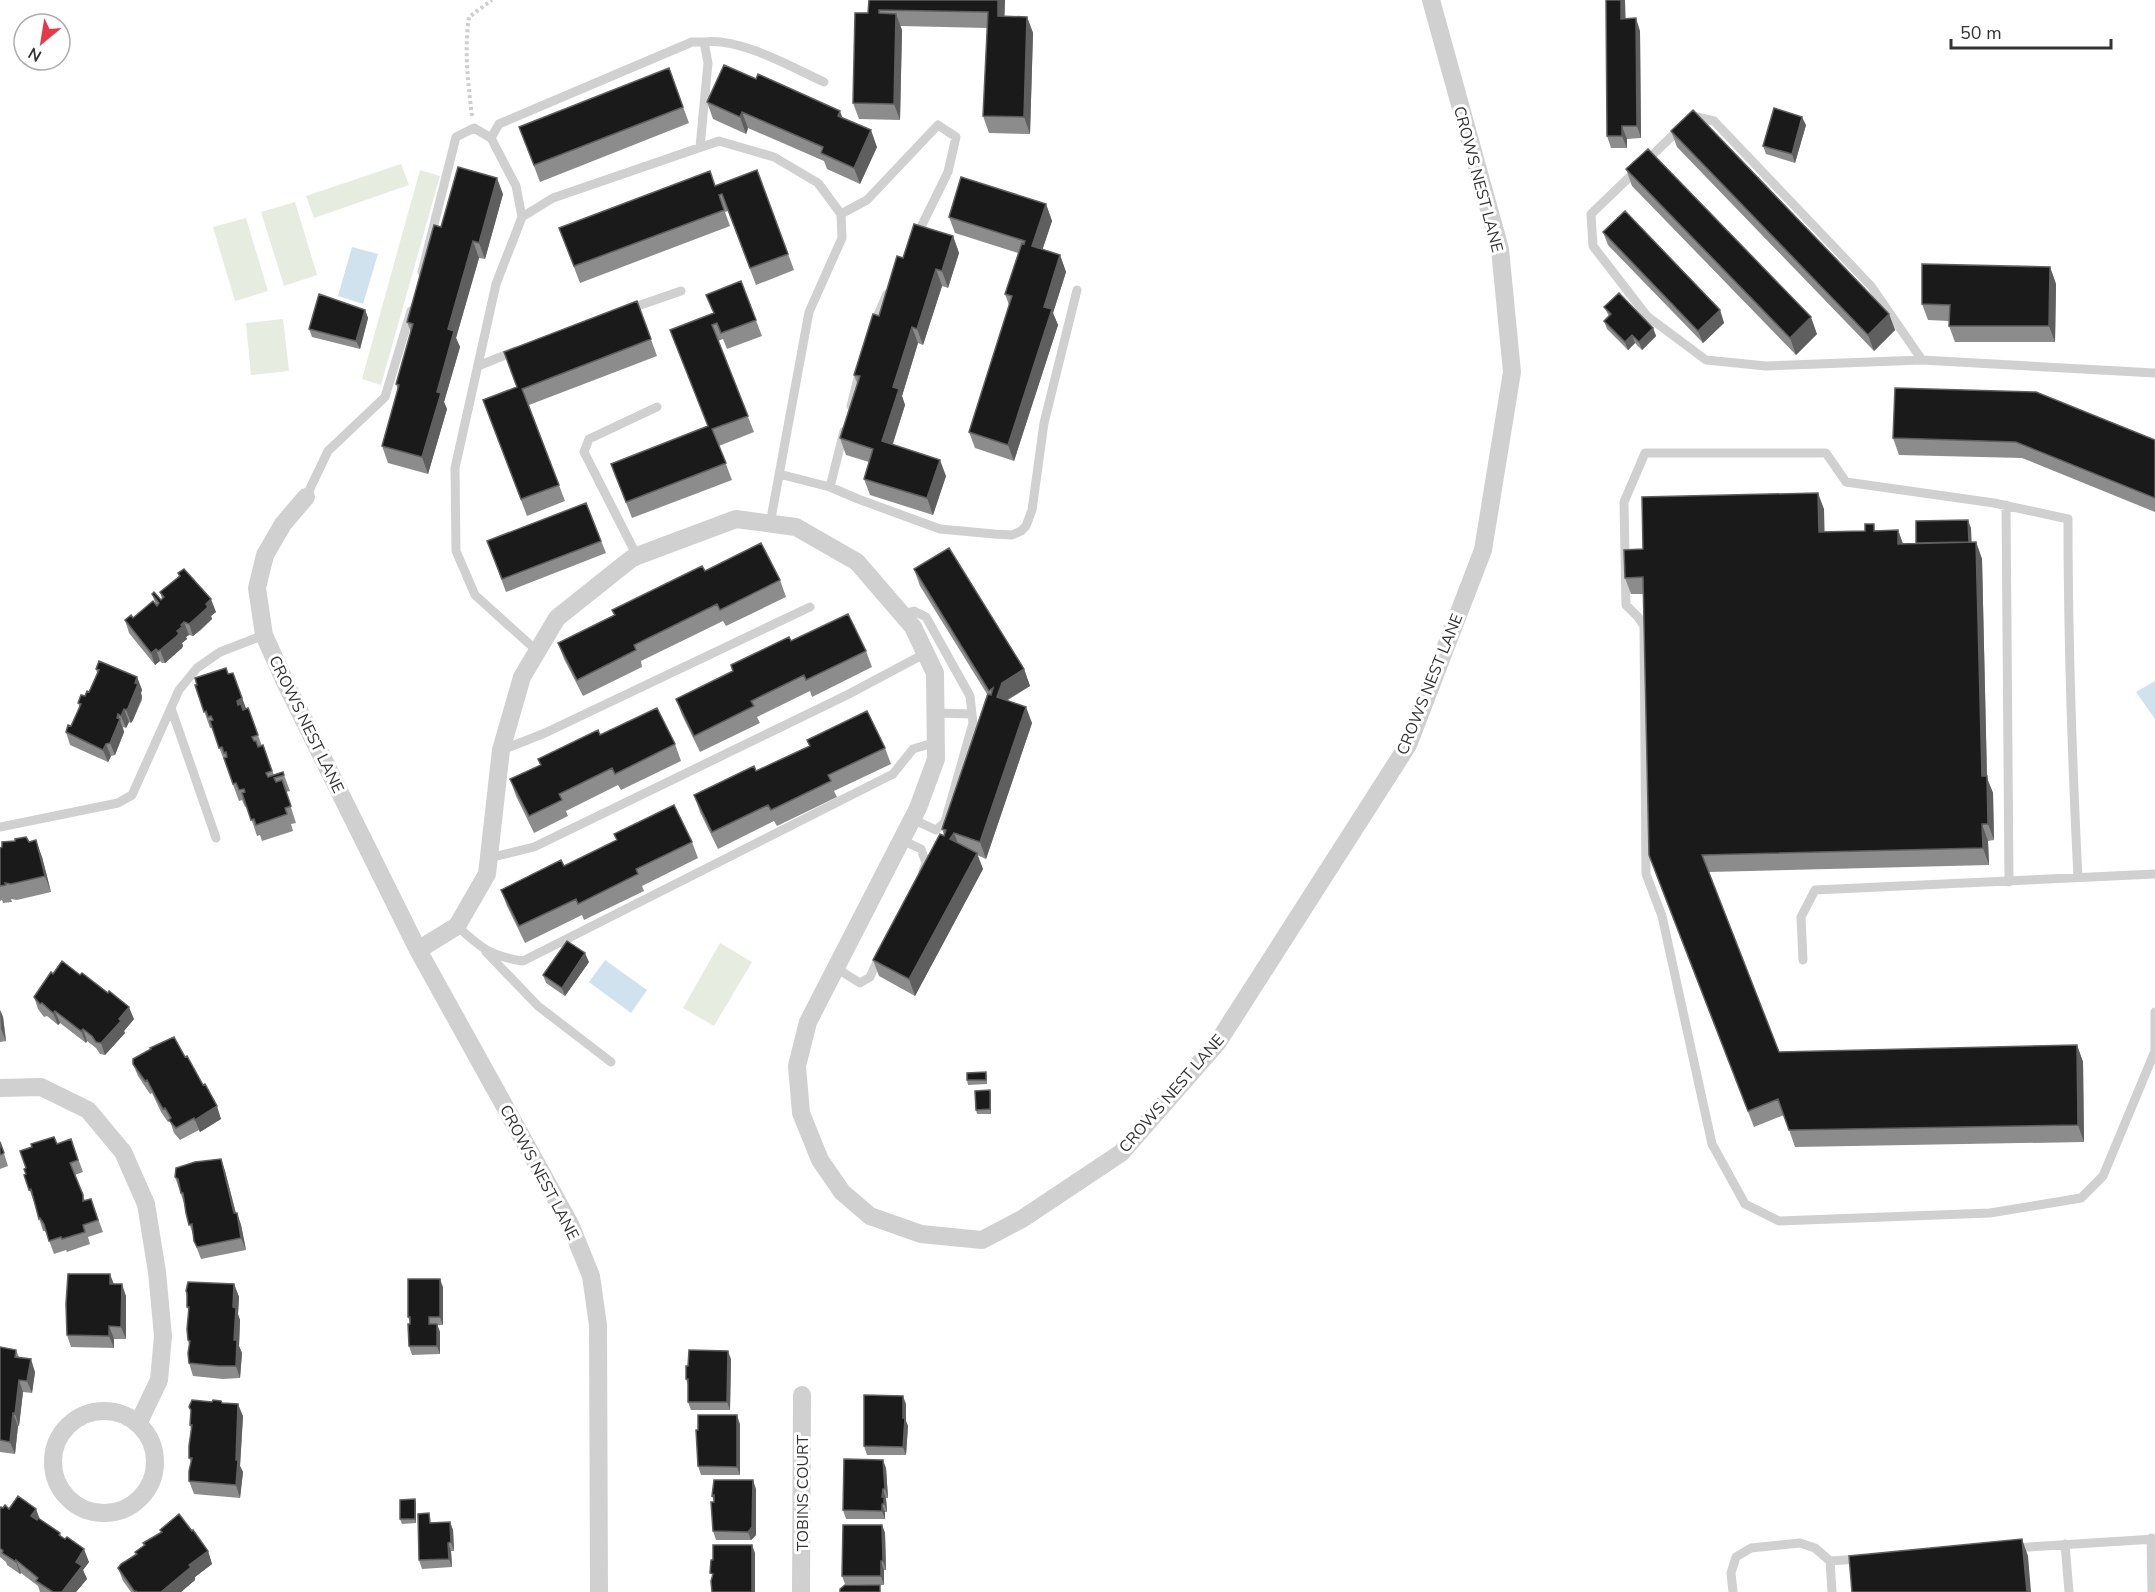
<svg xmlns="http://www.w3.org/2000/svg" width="2155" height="1592" font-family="'Nunito Sans',sans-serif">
  <rect width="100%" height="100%" fill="#fff"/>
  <path fill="#e6ecdf" d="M401,164L409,185L314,218L306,196Z
    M420,170L440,176L381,385L362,379Z
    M295,202L317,275L284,286L261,212Z
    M246,218L268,291L235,301L213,227Z
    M283,319L289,371L251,375L246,323Z
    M720,943L752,962L714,1026L683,1008Z"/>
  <path fill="#cfe2ee" d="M352,247L378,254L363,304L338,296Z
    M2155,681V719L2136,692Z
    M605,960L647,990L631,1013L589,982Z"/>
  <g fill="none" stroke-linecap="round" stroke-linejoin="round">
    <path stroke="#cdcdcd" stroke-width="4" stroke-dasharray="3 3" stroke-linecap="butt" d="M472,116C468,83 464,51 469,17L492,0"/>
    <path stroke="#d0d0d0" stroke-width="9" d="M704,42C739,37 791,67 824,82
      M1693,116L1714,121L1871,286L1922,360L1766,366L1706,360L1647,316L1593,246L1591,214Z
      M491,138L499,124L692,42H704L708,63L700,147
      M841,214L867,200L938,125L956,137L948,172L916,237
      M422,272L456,137L474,128L491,138L516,186L522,217
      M629,309L681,291
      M873,326L887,294
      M1922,360L2155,373
      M478,366L515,351
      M851,406L860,370
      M779,474L830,487L844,431
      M830,487L858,499L940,529L994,534L1012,535L1021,531L1026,526L1032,510L1044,423L1077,290
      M306,497L328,451L385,397L411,311
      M2006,505L2009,882
      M637,556L584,452L589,439L657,407
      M903,615L914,611L926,617L970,696L973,723L945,822L936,830L912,819
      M537,651L475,595L456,551L455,468L496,284L522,217L553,198L719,141L774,157L818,183L841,214L842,238L809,312L770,524
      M171,708L216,838
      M936,713L972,714
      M502,750L545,733L810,607
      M0,827L118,803L132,795L179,690L197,668L220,652L264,635
      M902,840L921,849L926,863L923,871
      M489,858L534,847L847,695L926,653
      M2078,878C2072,758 2068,639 2068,519L1994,503L1846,482L1826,453H1645L1624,502L1626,605L1638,617L1644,626L1646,874L1662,916L1712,1144L1745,1204L1779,1221L1990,1213L2081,1198L2103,1176L2155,1051V1012
      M457,926C481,948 490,956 523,961L893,774L913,749L936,742
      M486,952L538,1006L611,1062
      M1803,960L1801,917L1815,890L2155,874
      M836,968L860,983L870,977L880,955
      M2151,1538L2152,1592
      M2065,1544L2069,1592
      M2014,1548L2155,1539
      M1830,1561L1832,1592
      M1733,1592L1731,1573L1736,1557L1751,1548L1800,1543L1815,1548L1830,1561L1859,1559"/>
    <path stroke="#d0d0d0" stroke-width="18" d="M306,497L283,524L265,555L257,588L264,635L286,684L418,950L570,1224L591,1276L598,1325L599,1592
      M418,950L457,926L487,874L501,750L522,677L557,618L631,559L637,556L736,519L796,527L857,562L913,627L935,673L936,759L918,808L808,1022L797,1066L801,1113L820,1160L842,1192L870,1216L921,1234L982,1240L1022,1219L1121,1153L1218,1042L1408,745L1483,550L1512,372L1500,249L1431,0
      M0,1088L41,1087L88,1110L123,1152L146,1204L157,1272L163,1336L159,1380L138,1424
      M53 1462a51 51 0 1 1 102 0a51 51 0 1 1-102 0Z
      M801,1592L802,1395"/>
  </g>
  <path fill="#8c8c8c" d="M869,0H1005L1004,16L1027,17L1033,33L1030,134L989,133L983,116L987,28L900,26L902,30L900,120L859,119L853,103L868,13Z
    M1626,18L1640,31L1641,138L1627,139V148H1611L1607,136Z
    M669,68L689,123L540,182L519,127Z
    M707,102L843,118L877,147L860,184L827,169L824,161L748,128L746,134L713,119Z
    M1806,125L1795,163L1766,154L1763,146Z
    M1671,131L1889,314L1895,330L1874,351L1677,147Z
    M1626,169L1817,334L1796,355L1632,186Z
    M757,170L794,270L756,285L728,211L725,212L730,226L580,283L559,228L715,186Z
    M503,194L485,259L479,258L456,338L460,347L444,402L447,409L428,474L388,463L382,446L398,390L396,384L411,332L407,322L441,227Z
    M1046,204L1052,221L1042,250L1060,255L1066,272L1053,313L1058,325L1014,461L975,448L969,432L1009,305L1005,294L1018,253L955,233L949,217Z
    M1603,232L1720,310L1724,323L1703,343L1608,245Z
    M953,236L959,253L948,288L942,286L923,345L918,343L902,396L905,405L893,444L946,476L933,515L870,495L864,479L869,462L846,455L840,438L857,383L854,375L903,258Z
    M2050,267L2056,284L2055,342H1955L1949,326V321L1928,320L1922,304Z
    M741,281L762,336L727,349L723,339L718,341L754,432L719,446L732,480L632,518L611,464L708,427L713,313Z
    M637,301L657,356L529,405L565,501L527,516L483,400L517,387Z
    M1604,307L1653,328L1656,336L1642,350L1635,343L1628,350L1607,329L1604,321L1609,316Z
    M365,310L368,318L360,349L312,337L309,329Z
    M1893,438L2155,440V512L2022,458L1899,455Z
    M586,503L606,553L506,592L487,541Z
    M1824,509V532L1898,530L1903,544H1917L1916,543L1971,528V543L1976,542L1982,559L1987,778L1993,793L1994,840L1988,841L1989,865L1709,872L1779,1052L2077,1045L2083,1062L2084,1142L1795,1147L1784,1115L1754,1127L1655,872L1644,594H1631L1625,578Z
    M914,569L1024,669L1030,686L1008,700L1032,723L986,859L977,855L983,869L915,996L879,976L873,960L944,835L942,829L987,694L920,586Z
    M705,571L780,580L786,597L726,626L723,621L641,661L642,667L583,696L564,659L558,643L614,615L612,610Z
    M178,573L216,612L211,616L212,619L201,630L193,636L189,635L186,637L187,639L182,643L183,646L182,648L165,663H162L160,661L155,665L129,633L125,620L133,618L156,605L152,594L161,600L162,599L160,592L179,576Z
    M791,641L866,651L872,667L812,697L810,691L757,717L760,723L700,752L682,715L676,699L733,671L731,665Z
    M96,669L137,677L142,690L141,693L142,697V700L133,720L131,723L129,722L126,728L123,727L124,732L115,755L111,756L108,762L70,745L66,732L71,726L80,707L78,703L89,692L97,673Z
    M233,673L246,709L248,708L262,746L274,775L283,772L290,791L286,792L296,823L291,824L293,831L262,841L260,835L257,836L247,806L245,807L242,800L239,801L212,728H210L195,685Z
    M600,735L675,744L681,761L621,790L618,785L566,811L568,816L534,833L516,796L510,779L540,765L538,759Z
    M807,740L885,748L891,764L834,791L837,797L777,826L774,821L718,849L700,812L694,795L756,771L809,746Z
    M614,834L692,842L698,858L642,886L644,891L584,920L582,915L525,943L507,906L501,890L564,866L617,840Z
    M29,842L42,857L51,892L17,900L11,899L12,902L3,903L2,900L0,901V848Z
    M589,962L565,996L546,983L543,975Z
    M34,997L134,1019L124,1031L125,1033L105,1055L100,1054L96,1048L87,1041L86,1043L60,1023L58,1025L47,1016L44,1017L38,1009Z
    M0,1010L3,1017L6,1041L0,1042Z
    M185,1057L221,1119L200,1132L199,1130L180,1140L174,1133L170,1121L168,1122L161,1112L152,1093L150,1094L138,1076L133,1064Z
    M986,1072L987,1076V1084L968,1085L967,1080Z
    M990,1090L991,1095V1114H977L976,1110Z
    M71,1139L83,1172L75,1175L85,1201L91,1199L103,1232L88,1237L90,1244L67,1252L66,1250L54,1254L47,1235L45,1231H43L34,1202L24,1175L26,1174L57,1144Z
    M0,1141L8,1166L0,1169Z
    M221,1159L225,1171L236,1213H237L241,1225L246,1250L201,1259L194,1241L193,1235L186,1213L184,1203L175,1177Z
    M114,1284L126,1296V1339H114V1348L71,1347L67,1335Z
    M234,1284L239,1297L238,1314L240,1320L239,1346L242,1353L240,1378L223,1379L193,1376L189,1363V1345L188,1340L189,1312L187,1307V1295L186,1291Z
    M443,1287V1325H437L440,1332V1354L412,1355L409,1346L410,1322L408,1317Z
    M0,1347L16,1350L19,1357L35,1372L32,1393L23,1392L19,1426H18L15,1454L0,1452Z
    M731,1359L730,1410H691L688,1402V1385L686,1379Z
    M221,1401L222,1403L243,1416L240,1466L243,1472L240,1498L194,1494L189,1481L191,1462L189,1458L191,1429L190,1425L191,1411L189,1407Z
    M906,1404V1421L908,1426L906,1455H867L864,1446Z
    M740,1424V1475H701L698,1466Z
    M886,1468L888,1498H886L887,1512H885V1519H846L843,1510Z
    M756,1489V1535L751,1540H716L713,1531L714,1501L712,1496Z
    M416,1503V1523L402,1524L400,1519Z
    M3,1508L36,1509L40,1519L60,1533L61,1536L89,1562L83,1570L87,1579L76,1592H40L38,1586L21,1573L20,1574L7,1565L6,1562L0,1557V1509Z
    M433,1522V1523L450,1522L453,1530L454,1551H451L452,1567L422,1569L419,1560Z
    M882,1525L885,1533L886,1570H884V1585L845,1584L842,1576Z
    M160,1530L208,1551L212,1564L195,1577V1580L181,1592H131L123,1581L118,1568L136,1554L135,1552L144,1545L143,1543L161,1532Z"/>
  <path fill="#5f5f5f" d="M998,0H1005L1004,33L998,16Z
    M1621,0H1625L1626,31L1621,19Z
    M896,14L902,30L900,120L894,104Z
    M1027,17L1033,33L1030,134L1024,117Z
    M1636,18L1640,31L1641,138L1637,126Z
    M840,111L846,127L838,116Z
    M742,112L748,128L746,134L740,117Z
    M1802,117L1806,125L1795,163L1792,154Z
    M1622,126L1627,139V148L1622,136Z
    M871,130L877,147L860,184L854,168Z
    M497,178L503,194L485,259L479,243Z
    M1046,204L1052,221L1038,263L1032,246Z
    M953,236L959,253L948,288L942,271Z
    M473,241L479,258L456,338L460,347L444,402L447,409L428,474L422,457L437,392L448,329Z
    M1060,255L1066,272L1053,313L1058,325L1014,461L1008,445L1044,307Z
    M2050,267L2056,284L2055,342L2049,326Z
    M936,269L942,286L923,345L917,329Z
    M365,310L368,318L360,349L356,341Z
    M1720,310L1724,323L1703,343L1698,331Z
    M1889,314L1895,330L1874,351L1868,335Z
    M1811,317L1817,334L1796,355L1790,338Z
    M912,327L918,343L902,396L905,405L888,458L882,441L893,387Z
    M1653,328L1656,336L1642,350L1639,342Z
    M1632,335L1635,343L1628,350L1625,342Z
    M940,460L946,476L933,515L927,498Z
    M1818,493L1824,509L1825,549L1819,532Z
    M1968,520L1971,528L1972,550L1969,542Z
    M1898,530L1904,547L1898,544Z
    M1976,542L1982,559L1987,778L1993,793L1994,840L1988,824L1982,776Z
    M211,599L216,612L211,616L212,619L193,636L189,624L206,604Z
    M184,622L189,635L186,637L187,639L182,643L183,646L182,648L165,663L160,650Z
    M156,649L160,661L155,665L151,653Z
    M1024,669L1030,686L1008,699L1003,713L997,697L1002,683Z
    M233,673L248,714L244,722L237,701Z
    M137,677L142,690L141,693L142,697L133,720L131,723L126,710Z
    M1026,707L1032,723L986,859L980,842Z
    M124,709L129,722L126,728L121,716Z
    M118,714L124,732L115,755L110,743Z
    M106,744L111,756L108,762L103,750Z
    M1982,824L1988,841L1989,865L1983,848Z
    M954,833L960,849L950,839Z
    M36,840L42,857L51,892L45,876Z
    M977,853L983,869L915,996L909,979Z
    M585,953L589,962L565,996L562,988Z
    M129,1007L134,1019L124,1031L125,1033L105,1055L101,1043Z
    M0,1010L3,1017L6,1041L1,1029Z
    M55,1011L60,1023L58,1025L53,1013Z
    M83,1029L87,1041L86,1043L81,1031Z
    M2077,1045L2083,1062L2084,1142L2078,1125Z
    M990,1090L991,1095V1114L990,1109Z
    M217,1106L221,1119L200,1132L195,1120Z
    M221,1159L225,1171L239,1226L234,1213Z
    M237,1213L241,1225L246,1250L241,1238Z
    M110,1274L115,1287L110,1284Z
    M440,1279L443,1287V1325L440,1317Z
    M122,1284L126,1296V1339L121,1327Z
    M234,1284L239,1297L238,1314L240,1320L239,1346L242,1353L240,1378L236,1366L234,1340L233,1307Z
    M437,1324L440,1332V1354L437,1346Z
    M109,1326L114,1339V1348L109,1336Z
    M728,1351L731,1359L730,1410L727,1402Z
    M31,1359L35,1372L32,1393L27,1381Z
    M19,1380L23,1392L19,1426L15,1414Z
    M903,1396L906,1404V1421L908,1426L906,1455L903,1447Z
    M238,1404L243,1416L240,1466L243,1472L240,1498L236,1485V1460Z
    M13,1413L18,1426L15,1454L10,1442Z
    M737,1415L740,1424V1475L737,1467Z
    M883,1460L886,1468L888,1498L885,1489Z
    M753,1480L756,1489V1535L751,1540L748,1532Z
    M883,1489L886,1498L887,1512L882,1497Z
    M415,1499L416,1503V1523L415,1519Z
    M882,1504L885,1512V1519L882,1511Z
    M36,1509L40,1521L35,1528L31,1516Z
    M450,1522L453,1530L454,1551L451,1542Z
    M882,1525L885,1533L886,1570L883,1561Z
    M2022,1539L2028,1556L2031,1592H2027Z
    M448,1543L451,1551L452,1567L449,1559Z
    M752,1545L755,1553V1592H752Z
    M84,1549L89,1562L83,1570L87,1579L76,1592H62L76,1562Z
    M208,1551L212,1564L195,1577V1580L181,1592H161L189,1565Z
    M16,1560L21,1573L20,1574L16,1562Z
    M881,1561L884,1570V1585L881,1576Z"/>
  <path fill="#1a1a1a" stroke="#5f5f5f" stroke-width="1.5" d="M869,0H998V16L1027,17L1024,117L983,116L988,12L879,10V13L896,14L894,104L853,103L855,13H868Z
    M1606,0H1621V19L1636,18L1637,126H1622V136H1607Z
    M724,65L756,79L758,74L840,111L838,116L871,130L854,168L821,153L823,147L742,112L740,117L707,102Z
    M669,68L683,107L534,165L519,127Z
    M1774,108L1802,117L1792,154L1763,146Z
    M1693,110L1889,314L1868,335L1671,131Z
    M1648,149L1811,317L1790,338L1626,169Z
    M458,167L497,178L479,243L473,241L448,329L454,331L437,392L441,393L422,457L382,446L399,385L396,384L413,324L407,322L434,225L441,227Z
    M757,170L788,254L750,268L722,194L719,195L724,210L574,266L559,228L710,171L715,186Z
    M961,177L1046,204L1032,246L1060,255L1044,307L1052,309L1008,445L969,432L1012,296L1005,294L1022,243L1024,244L1025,241L949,217Z
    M1625,211L1720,310L1698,331L1603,232Z
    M914,224L953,236L942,271L936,269L917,329L912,327L893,387L899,389L882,441L940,460L927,498L864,479L873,449L840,438L860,376L854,375L873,314L879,316L897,256L903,258Z
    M1922,264L2050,267L2049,326H1949L1950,305L1922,304Z
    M741,281L756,320L721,333L717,323L712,325L748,416L712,429L726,463L626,502L611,464L708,426L670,330L714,313L706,295Z
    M1619,293L1653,328L1639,342L1632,335L1625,342L1604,321L1611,314L1604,307Z
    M319,294L365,310L356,341L309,329Z
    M637,301L651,339L522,389L559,485L521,499L483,400L517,387L504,352Z
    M1895,388L2036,392L2155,440V498L2016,442L1893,438Z
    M1818,493L1819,532L1865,531V524H1874V531L1898,530V544L1976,542L1982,776H1987L1988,824H1982L1983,848L1702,855L1779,1052L2077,1045L2078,1125L1789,1130L1778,1099L1748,1111L1649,855L1643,577L1625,578L1624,550L1643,549L1642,497Z
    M586,503L601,541L502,579L487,541Z
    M1968,520L1969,542L1916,543V521Z
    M761,543L780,580L720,610L717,604L634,645L636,650L577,680L558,643L615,615L612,610L702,566L705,571Z
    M949,548L1024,669L1002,683L997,697L1026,707L980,842L954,833L950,839L977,853L909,979L873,960L940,834L944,836L946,830L942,829L988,694L991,695L993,688L989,691L914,569Z
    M184,569L211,599L206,604L208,607L196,618L189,624L184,622L181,625L183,626L177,631L179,633L177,636L160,650L158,651L156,649L151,653L125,620L131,615L133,618L153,601L157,606L159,603L152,594L154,592L161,600L164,597L160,592L180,576L178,573Z
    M848,614L866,651L806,680L804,675L751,701L754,706L694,736L676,699L733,671L731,665L789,637L791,641Z
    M99,661L137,677L135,683L138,684L128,708L126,710L124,709L121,716L118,714L117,718L120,719L110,743L106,744L103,750L66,732L68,725L71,726L81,704L78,703L81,695L85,696L87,691L89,692L99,670L96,669Z
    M226,668L228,674L233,673L242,698L237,701L238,705L241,704L243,710L248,708L249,710L258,735L252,737L254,741H256L258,747L263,745L272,771L266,773L268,777L283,772L284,775L274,778L276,782L282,780L291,806L285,808L287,814L256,825L254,819L251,820L242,793L245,792L244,789L239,790L236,783L233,784L224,758L227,757L226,752L224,753L222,747L219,748L210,721L213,720L211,716L208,717L206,711L204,712L195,685H197L195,678Z
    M657,708L675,744L615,774L612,768L559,794L562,800L529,816L510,779L541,765L538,759L598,730L600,735Z
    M867,711L885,748L828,775L831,781L771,810L768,805L712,832L694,795L754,766L756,771L810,746L807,740Z
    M674,805L692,842L636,869L638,874L578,904L576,899L519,926L501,890L561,860L564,866L617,840L614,834Z
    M26,837L29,842L36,840L45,876L11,884L5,883L6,885L0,886V848L2,847V842L15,841V839Z
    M567,941L585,953L562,988L543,975Z
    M62,961L80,975L82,973L108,993L109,991L129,1007L119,1019L121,1021L101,1043L96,1042L92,1036L83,1029L81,1031L55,1011L53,1013L42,1003L40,1004L34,997L51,972L53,974Z
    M174,1037L185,1057L187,1056L203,1085L205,1084L217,1106L195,1120L194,1118L176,1128L169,1120L171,1118L165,1108L163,1109L157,1099L147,1080L145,1081L133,1064V1059L151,1049L150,1048Z
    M986,1072V1080H967V1073Z
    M990,1090V1109L976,1110L975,1091Z
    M54,1137L57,1144L71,1139L78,1160L70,1163L83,1195V1201L91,1199L98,1220L83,1225L85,1232L62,1239L61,1237L49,1241L44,1224L40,1218L39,1219L31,1189L29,1190L24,1175L26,1174L24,1169L26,1168L20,1151L32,1147L31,1144Z
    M0,1142L4,1153L0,1155Z
    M221,1159L234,1213H237L241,1238L197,1247L194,1241L192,1224L189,1225L186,1213L183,1193H181L178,1179L175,1177L176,1168L195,1162Z
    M68,1274H110V1284H122L121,1327L109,1326V1336L67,1335L66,1304Z
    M408,1279H440V1317H429V1324H437V1346H409L408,1324H410V1317H408Z
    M188,1282L234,1284L233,1307L236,1308L234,1340H237L236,1366H218L189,1363L188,1353L190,1341L188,1340L187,1329L189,1307H187V1293L186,1291Z
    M0,1347L16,1350L15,1357L31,1359L27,1381L19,1380L15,1414L13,1413L10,1442L0,1440Z
    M689,1350L728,1351L727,1402H688V1379H686V1366H688Z
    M864,1395L903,1396V1418H905L903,1447L864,1446Z
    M192,1400L212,1402L213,1400L221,1401L222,1403L238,1404L236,1460H238L236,1485L189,1481V1471L192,1458H189V1446L192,1425H190L191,1410L189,1407Z
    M698,1415H737V1467L698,1466L696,1430H698Z
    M844,1459L883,1460L885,1489H883L882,1497H884V1504H882V1511L843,1510Z
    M714,1480H753L752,1527L748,1532L713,1531L711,1502H714V1495L712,1496Z
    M18,1496L36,1509L31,1516L37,1520L38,1518L60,1533L59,1535L65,1539L67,1537L84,1549L76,1562L82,1566L62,1592H53L36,1581L38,1578L16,1560V1562L2,1553L3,1551L0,1548V1509L1,1507L3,1508L5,1505L9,1509Z
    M415,1499V1519H400V1500Z
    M429,1513L430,1523L450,1522L451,1542L448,1543L449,1559L419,1560L418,1514Z
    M179,1514L192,1531L193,1530L208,1551L189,1565L191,1567L161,1592H137L136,1591L135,1592L118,1568L121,1564L137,1554L135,1552L145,1545L143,1543L162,1532L160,1530Z
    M843,1525H882L883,1561H881V1576H842Z
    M2022,1539L2027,1592H1852L1849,1556Z
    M713,1545H752V1592H712L711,1581L713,1574L710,1573L711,1560H713Z
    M845,1585H880V1592H840V1589Z"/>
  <g text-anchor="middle" stroke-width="6" stroke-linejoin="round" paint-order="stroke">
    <g font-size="16" fill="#333" stroke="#fff">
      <text transform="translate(1479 179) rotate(75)" y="6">CROWS NEST LANE</text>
      <text transform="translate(1429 684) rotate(-68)" y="6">CROWS NEST LANE</text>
      <text transform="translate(307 724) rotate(64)" y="6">CROWS NEST LANE</text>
      <text transform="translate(1171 1093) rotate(-49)" y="6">CROWS NEST LANE</text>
      <text transform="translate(540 1172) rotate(62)" y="6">CROWS NEST LANE</text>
      <text transform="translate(802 1493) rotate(-90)" y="6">TOBINS COURT</text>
    </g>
  </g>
  <g transform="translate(42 42) rotate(210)"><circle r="28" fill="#ffffff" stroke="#adadad" stroke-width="1.5"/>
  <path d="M0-4.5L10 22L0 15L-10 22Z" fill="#e63946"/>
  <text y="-9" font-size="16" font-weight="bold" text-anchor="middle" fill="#333333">N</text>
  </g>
  <path d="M1951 39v9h160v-9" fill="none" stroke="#333333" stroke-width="3"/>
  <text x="1960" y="39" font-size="18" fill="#333333" stroke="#ffffff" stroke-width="4.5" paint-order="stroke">50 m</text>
</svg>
